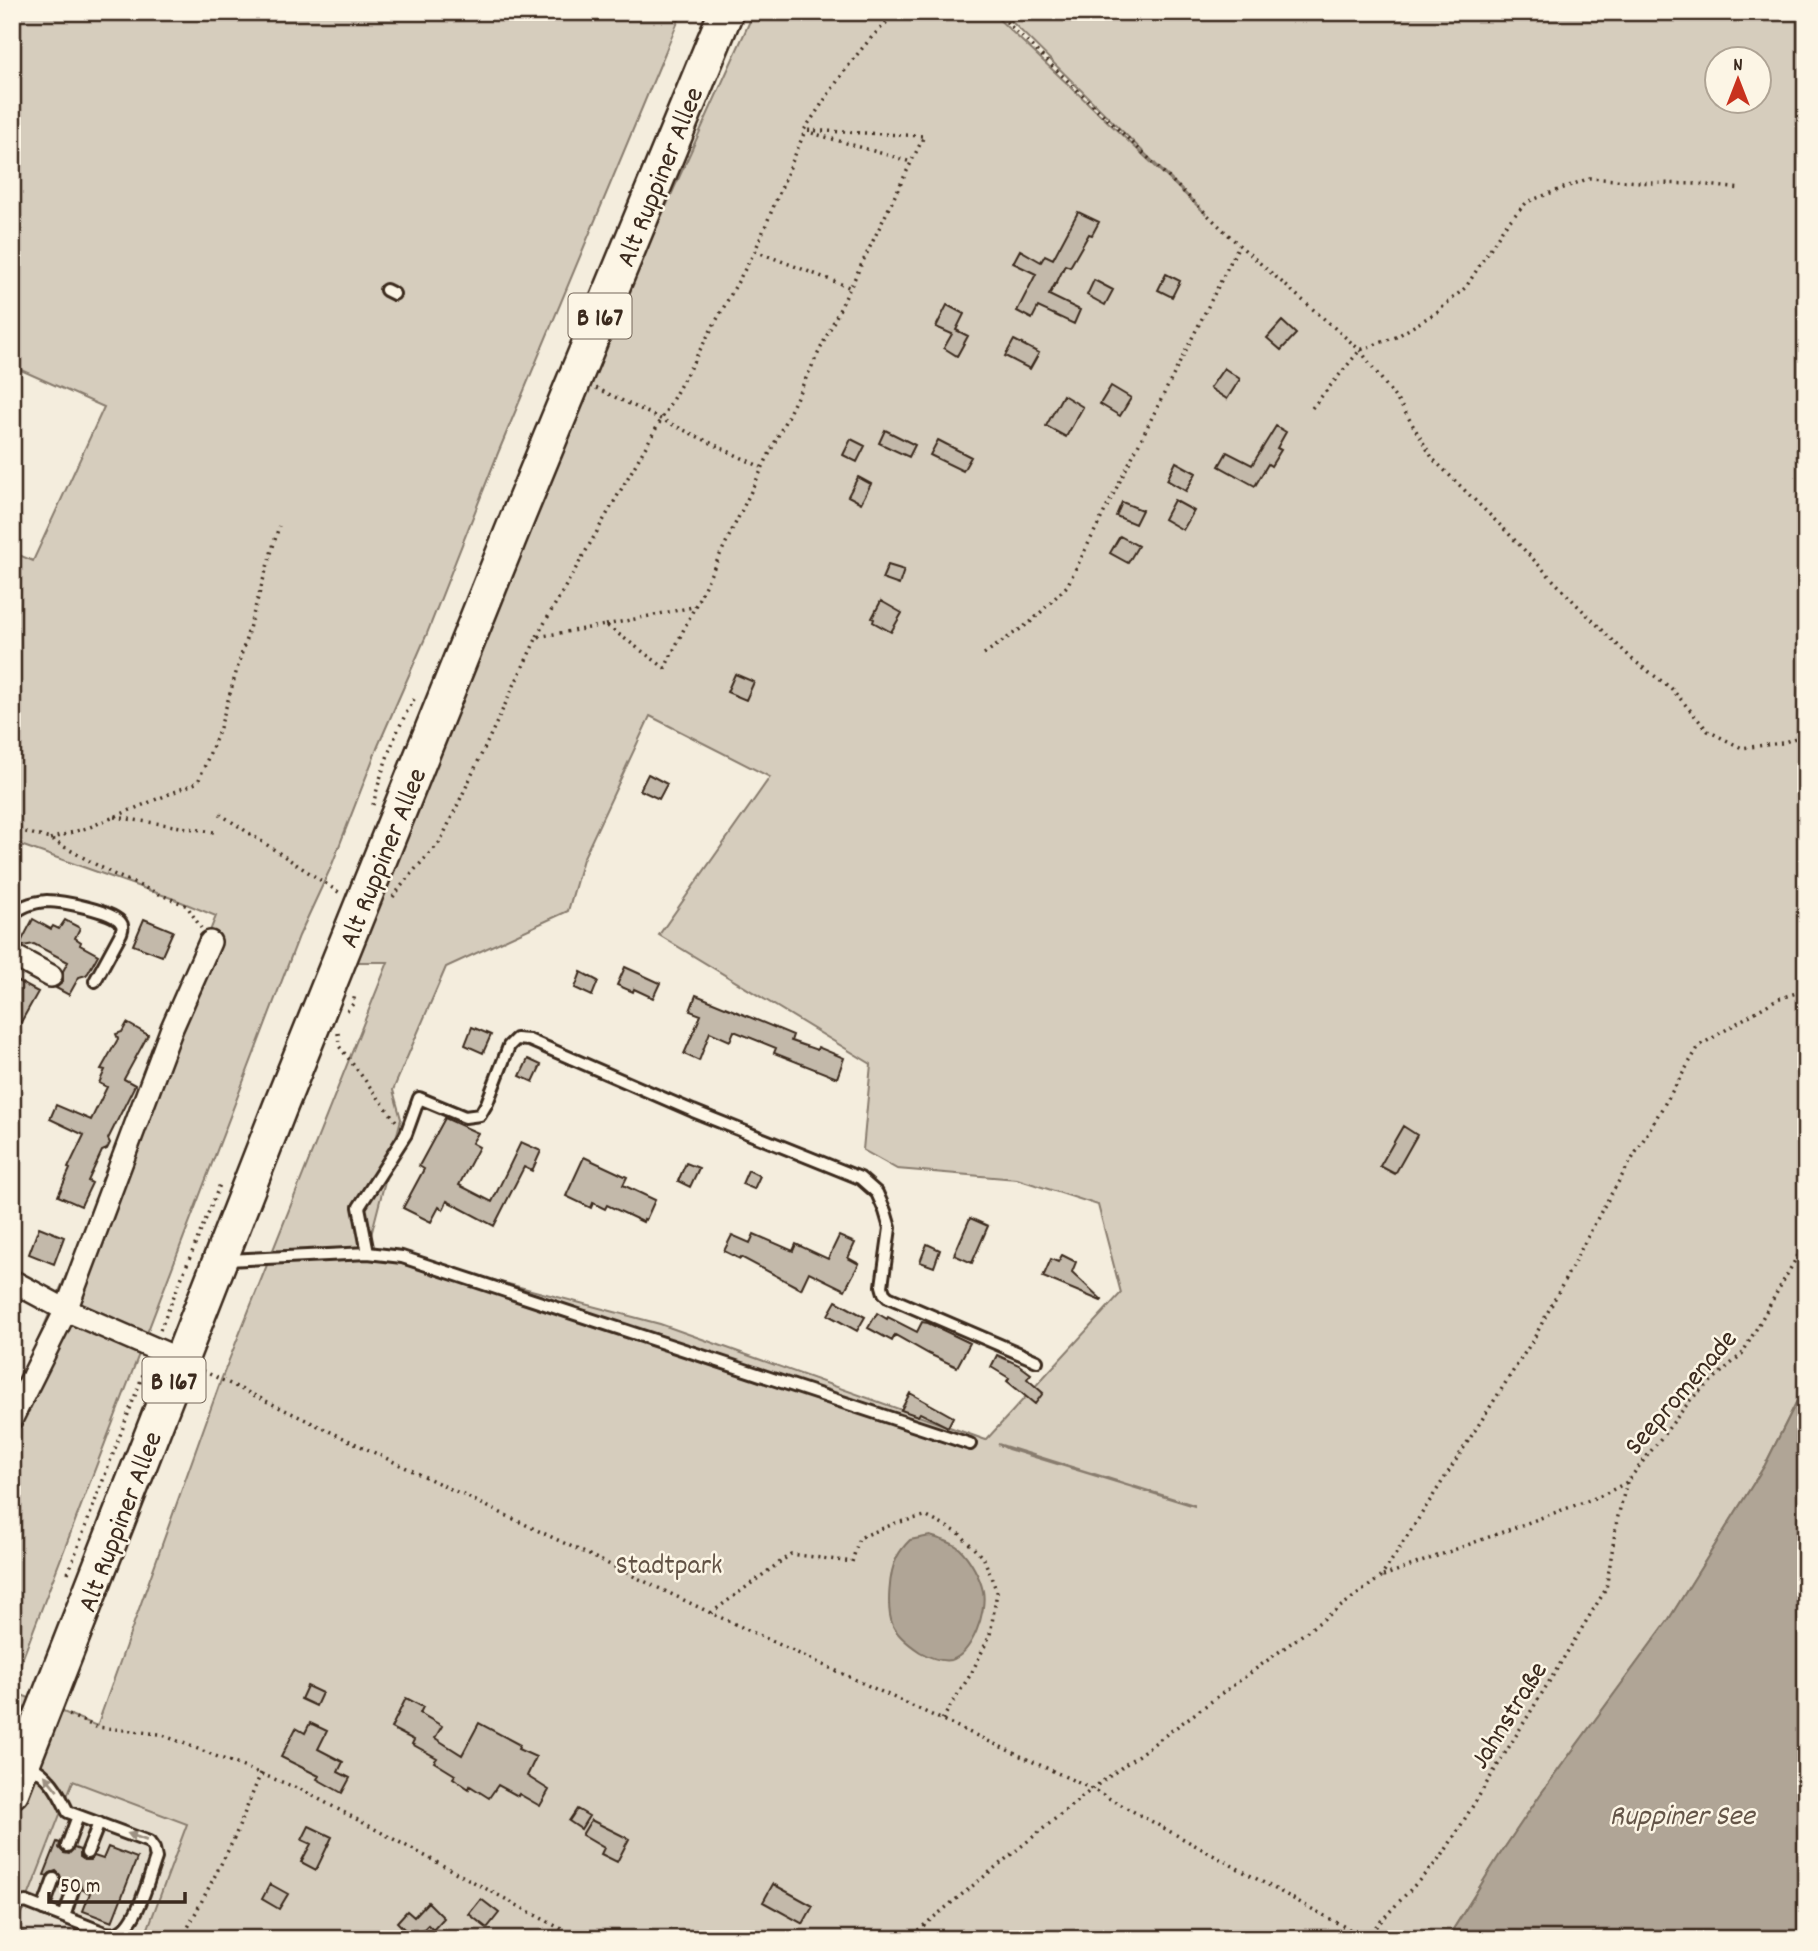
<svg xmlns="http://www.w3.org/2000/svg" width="1818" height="1951" font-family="Dekko,sans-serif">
  <rect width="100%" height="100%" fill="#f4eddd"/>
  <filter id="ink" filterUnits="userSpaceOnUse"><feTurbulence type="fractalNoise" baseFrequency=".0143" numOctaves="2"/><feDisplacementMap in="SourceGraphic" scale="14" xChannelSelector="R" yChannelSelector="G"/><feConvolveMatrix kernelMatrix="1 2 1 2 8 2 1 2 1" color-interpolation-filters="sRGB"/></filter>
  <g filter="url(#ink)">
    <path fill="#e5ddce" d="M73,1781L188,1824L144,1939H39L14,1929L26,1902Z"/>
    <path fill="#d6cdbd" stroke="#887c6e" stroke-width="2" fill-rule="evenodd" d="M12,12H682L498,453L426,636L378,746L331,867L299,936L12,1686V1400L136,1114L216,916L174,899L12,842V552L33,561L104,407L12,366Z
      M754,12H991L1206,214L1002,12H1806V1383L1765,1465L1669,1619L1540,1795L1499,1856L1447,1939H144L187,1824L73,1781L26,1902L14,1928L39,1939H12V1691L97,1726L221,1380L388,962H343L581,394ZM1716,60H1758V102H1716ZM650,716L770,777L659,935L871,1064L863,1150L897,1169L1017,1179L1098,1205L1121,1293L986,1440L660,1324L368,1247L401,1119L393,1090L446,967L568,911L583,859ZM998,1444L1194,1505V1506L1008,1449Z"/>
    <path fill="#b0a596" stroke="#817466" stroke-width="2" d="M1806,1383V1939H1447L1499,1856L1540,1795L1669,1619L1765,1465Z
      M930,1536C939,1539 953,1542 960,1549C970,1559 980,1577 983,1591C987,1612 972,1654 951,1660C941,1662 929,1657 920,1652C911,1646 898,1636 893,1626C886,1610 889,1572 897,1557C900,1551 905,1545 910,1540Z"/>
    <path fill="#c3b9aa" stroke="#3b2a1e" stroke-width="2" d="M1078,212L1099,222L1092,235L1089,234L1070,267L1065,265L1056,284H1055L1049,295L1080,310L1074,324L1038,307L1032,319L1017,311L1036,274L1013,263L1020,250L1041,262L1045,255L1053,259Z
      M1166,274L1180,281L1172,297L1158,290Z
      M1094,280L1113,290L1105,305L1087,295Z
      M947,305L964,314L956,330L968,336L957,356L944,348L952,334L936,327Z
      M1282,321L1296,334L1281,350L1267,338Z
      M1014,340L1039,353L1030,369L1005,356Z
      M1224,368L1240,379L1227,399L1210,388Z
      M1111,386L1131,398L1120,416L1100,404Z
      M1063,395L1083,407L1066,437L1046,426Z
      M1276,426L1286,432L1277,448L1281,450L1271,466L1268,464L1255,486L1219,466L1227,452L1252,465Z
      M885,430L915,445L909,457L879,443Z
      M851,439L865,446L857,462L843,455Z
      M938,440L971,457L963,471L930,455Z
      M1176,462L1196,473L1186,491L1167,480Z
      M858,477L871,484L861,503L848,496Z
      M1174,500L1194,511L1183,530L1164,519Z
      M1122,502L1142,510L1135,524L1116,516Z
      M1120,536L1138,546L1128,563L1110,553Z
      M888,565L904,570L899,585L882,579Z
      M881,601L902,613L891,632L873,622L874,619L872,618Z
      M735,674L754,682L746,700L727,692Z
      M648,774L667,784L659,799L640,790Z
      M33,919L51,929L53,926L59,929L65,920L80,928L75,938L81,942L80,945L98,955L88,973L86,975L79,977L69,995L56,988L63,982V971L68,962L34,944L23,946L20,944Z
      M144,919L173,931L162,956L133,945Z
      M625,967L660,983L653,998L634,989L633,992L617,985Z
      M581,972L598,981L592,996L575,988Z
      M12,978L38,992L12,1038Z
      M696,995L793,1035L791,1041L817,1050L818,1047L844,1058L837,1078L774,1053L776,1048L734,1031L730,1041L710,1032L699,1061L684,1054L701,1015L690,1011Z
      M127,1023L148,1035L124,1079L135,1085L108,1139L110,1143L107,1149L102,1151L88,1181L92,1183L81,1206L58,1196L70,1169L68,1168L84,1135L50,1119L56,1105L91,1120L107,1087L99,1083L105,1070L101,1069L118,1039L116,1034L122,1032Z
      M472,1027L491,1035L483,1053L465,1045Z
      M528,1059L541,1065L533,1082L520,1076Z
      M445,1118L478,1133L472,1143L479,1147L459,1185L492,1202L521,1142L541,1151L532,1171L524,1167L494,1226L447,1201L443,1210L439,1207L431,1222L403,1208L424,1169L419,1166Z
      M1403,1126L1417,1135L1395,1174L1380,1166Z
      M584,1157L627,1177L623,1185L655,1200L646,1220L644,1219L643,1222L607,1205L605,1209L593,1203L591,1208L566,1196Z
      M686,1163L699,1168L690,1187L678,1181Z
      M748,1170L760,1176L754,1189L742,1184Z
      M970,1218L988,1226L972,1263L954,1255Z
      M39,1227L64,1237L54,1264L29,1254Z
      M754,1234L793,1251L796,1244L828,1259L839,1236L855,1243L848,1258L859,1264L845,1290L809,1272L801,1289L741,1257L740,1259L724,1251L732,1235L750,1243Z
      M927,1244L940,1250L934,1267L920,1262Z
      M1062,1255L1076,1262L1072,1272L1102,1300L1101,1301L1043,1277L1051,1259L1058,1262Z
      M836,1301L865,1317L857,1331L828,1315Z
      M877,1313L887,1319L888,1317L917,1332L922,1322L928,1323L970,1343L957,1367L929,1354L895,1335L892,1341L868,1328Z
      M997,1355L1019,1365L1031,1374L1027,1379L1043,1393L1035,1404L1007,1381L1009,1378L991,1367Z
      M910,1393L953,1417L948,1427L920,1413L918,1416L901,1410Z
      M307,1686L322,1693L316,1706L301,1699Z
      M406,1698L423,1707L420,1713L442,1726L435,1738L462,1755L479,1723L520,1745L518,1749L536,1757L527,1776L549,1790L540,1806L519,1794L518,1796L498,1785L489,1798L470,1786L469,1789L453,1778L455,1775L434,1762L437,1758L412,1744L414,1740L391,1728Z
      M310,1723L327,1731L318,1749L343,1762L338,1772L350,1778L342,1793L317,1779L319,1776L281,1757L296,1728L305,1733Z
      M577,1809L589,1816L581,1829L569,1821Z
      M591,1820L629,1839L617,1862L601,1854L604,1848L582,1835Z
      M309,1826L332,1837L316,1870L301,1862L311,1844L302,1840Z
      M57,1842L60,1843L59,1848L64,1853L69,1854L74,1848L80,1850V1857L85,1860H91L94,1856L103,1859L108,1847L137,1858L112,1922L83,1911L90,1893L81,1889L79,1881L73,1879L67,1884L61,1882L60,1875L56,1871L50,1873L47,1876L44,1875Z
      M270,1884L288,1894L279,1909L262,1899Z
      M773,1884L813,1906L803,1924L763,1902Z
      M481,1899L499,1913L487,1928L469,1914Z
      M428,1902L444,1918L433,1930L428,1925L414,1939L397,1922L407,1911L414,1917Z"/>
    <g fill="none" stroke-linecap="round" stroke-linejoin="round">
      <g stroke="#3b2a1e" stroke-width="16">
        <path id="service" d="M386,290L394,294
          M12,916C20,906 34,902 47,901C61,901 114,911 121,923C124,927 122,929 121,933L95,981
          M368,1253L359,1207L406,1134L419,1098L465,1117L480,1115L487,1103L509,1046L516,1039L529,1040L693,1111L860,1178L877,1193L885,1211L890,1228L882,1286L884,1293L888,1297L1037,1361
          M227,1260L368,1253L402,1257L970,1444
          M67,1846L78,1816
          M87,1853L99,1823
          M12,1905L26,1902L105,1933C107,1933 114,1934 116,1933C137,1928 149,1877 156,1858L154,1849L149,1842L68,1812C57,1789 50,1776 26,1763
          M43,1909L54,1879
          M64,1917L74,1887"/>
      </g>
      <g stroke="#3b2a1e" stroke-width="26">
        <path id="minor" d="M12,955L51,976
          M12,1281L66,1310L181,1360
          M12,1418L66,1310L172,1028L210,942"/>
      </g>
      <g stroke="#3b2a1e" stroke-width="38">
        <path id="primary" d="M12,1791L280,1107L519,514L726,12"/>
      </g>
      <path stroke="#3b2a1e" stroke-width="3.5" stroke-dasharray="2 5" stroke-linecap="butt" d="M996,12L1239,245L1360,350L1402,407L1433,459L1508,533L1578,606L1633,660L1671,688L1708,731L1742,748L1782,743L1806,734
        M812,133L911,162
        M755,251L849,287
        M596,388L761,467
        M1312,408L1360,350L1396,337L1437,312L1466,287L1504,227L1527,202L1590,178L1652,183L1698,184L1742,189
        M606,625L693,607
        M537,636L661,420L755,251L805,131
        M984,654L1032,621L1067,586L1239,245
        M373,805C382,768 396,728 416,696
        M220,814L340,893
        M115,817L214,832
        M12,828L50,839L113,874L187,906L201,928
        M50,839L90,827L198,782L219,731L279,526
        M393,897L409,876L440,842L537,637L606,625L665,668L924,136L804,130C832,90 860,42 899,12
        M347,1011L353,1004L355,994
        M338,1033L339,1046L396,1121
        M160,1330L221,1182
        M203,1371L711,1613L1092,1789L1367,1939
        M68,1573L147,1364
        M1383,1576L1603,1495L1627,1482L1692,1398L1742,1354L1806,1241
        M711,1613L791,1554L852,1562L859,1538L896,1523L925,1516L959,1533L984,1559L997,1592L990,1635L972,1672L942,1720
        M69,1715L96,1727L160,1734L302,1790L580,1939
        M1366,1937L1442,1856L1606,1589L1617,1520L1627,1482
        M182,1939L233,1841L261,1773
        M907,1939L1092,1789L1381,1577L1533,1340L1603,1208L1699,1046L1777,999L1806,990"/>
      <use href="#service" stroke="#fcf5e5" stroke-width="10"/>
      <use href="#minor" stroke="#fcf5e5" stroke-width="21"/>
      <use href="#primary" stroke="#fcf5e5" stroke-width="33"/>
    </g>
    <defs><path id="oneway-solid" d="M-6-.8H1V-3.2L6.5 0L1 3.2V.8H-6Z" transform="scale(1.75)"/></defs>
    <g fill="#9c9082">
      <use href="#oneway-solid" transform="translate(51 1783) rotate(-129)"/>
      <use href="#oneway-solid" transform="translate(137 1837) rotate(-160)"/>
    </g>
  </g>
  <g text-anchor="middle" stroke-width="5" stroke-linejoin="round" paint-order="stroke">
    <g fill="#fcf5e5" stroke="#75675a" stroke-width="2">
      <rect x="568.5" y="293.5" width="63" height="45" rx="5"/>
      <rect x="142.5" y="1357.5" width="63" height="45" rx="5"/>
    </g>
    <g font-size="26" font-weight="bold" fill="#3b2a1e">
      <text x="600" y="325">B 167</text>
      <text x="174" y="1389">B 167</text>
    </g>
    <g font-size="28" fill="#3b2a1e" stroke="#fcf5e5">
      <text transform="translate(658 176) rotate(-68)" y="10">Alt Ruppiner Allee</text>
      <text transform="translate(381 857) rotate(-68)" y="10">Alt Ruppiner Allee</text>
      <text transform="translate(1679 1391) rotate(-49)" y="10">Seepromenade</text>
      <text transform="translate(118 1521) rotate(-69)" y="10">Alt Ruppiner Allee</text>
      <text transform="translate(1507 1714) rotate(-58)" y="10">Jahnstraße</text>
    </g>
    <g font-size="28" fill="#625346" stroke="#fcf5e5">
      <text x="669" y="1573">Stadtpark</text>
    </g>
    <g font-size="30" font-style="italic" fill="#645548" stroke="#fcf5e5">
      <text x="1682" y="1824">Ruppiner See</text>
    </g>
  </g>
  <rect width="1818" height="1951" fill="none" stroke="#fcf5e5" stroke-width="42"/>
  <rect x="21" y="21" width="1776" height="1909" fill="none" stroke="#3b2a1e" stroke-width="2.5" filter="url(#ink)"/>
  <g transform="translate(1738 80)"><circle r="33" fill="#fcf5e5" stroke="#afa495" stroke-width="2"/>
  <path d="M0-5L12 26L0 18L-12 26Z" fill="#c8321e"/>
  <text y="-10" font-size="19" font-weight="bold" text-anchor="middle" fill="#3b2a1e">N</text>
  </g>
  <path d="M49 1892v10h136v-10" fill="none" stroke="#3b2a1e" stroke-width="3.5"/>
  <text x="60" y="1892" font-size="21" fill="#3b2a1e" stroke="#fcf5e5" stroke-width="5" paint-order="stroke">50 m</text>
</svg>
